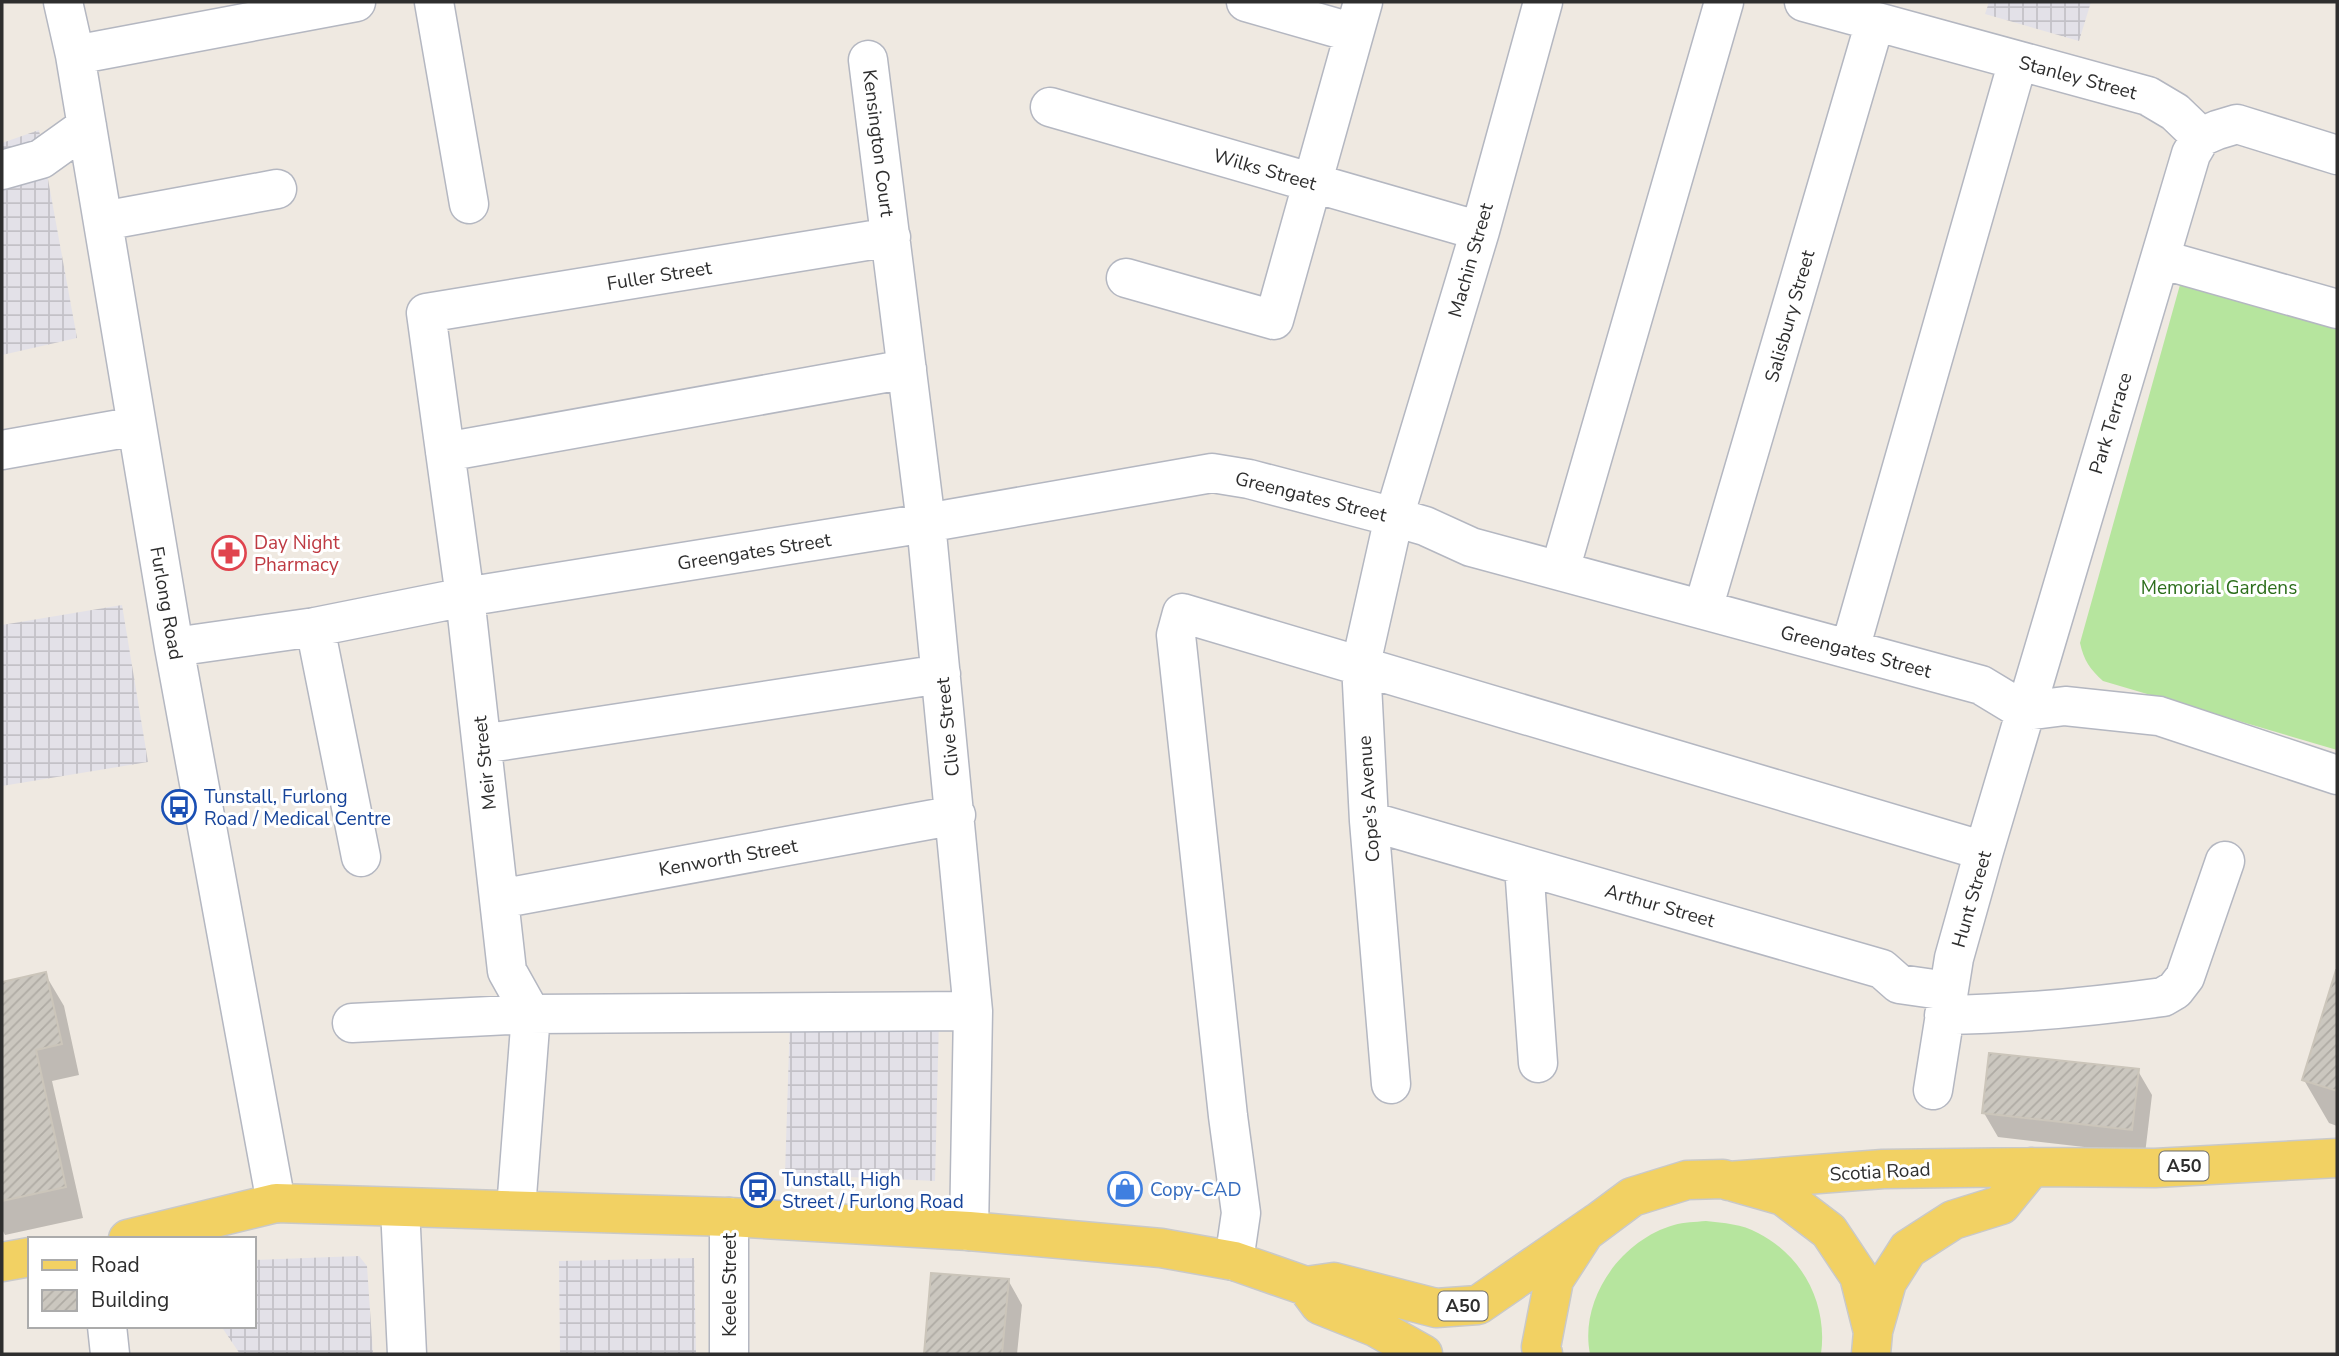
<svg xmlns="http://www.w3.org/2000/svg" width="2339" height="1356" font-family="'Nunito Sans',sans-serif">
  <defs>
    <pattern id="industrial-grid" width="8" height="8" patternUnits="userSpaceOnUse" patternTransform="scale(1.75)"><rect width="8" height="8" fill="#e3e1e8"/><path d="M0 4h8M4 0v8" fill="none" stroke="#c3c1c7"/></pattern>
    <pattern id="building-hatch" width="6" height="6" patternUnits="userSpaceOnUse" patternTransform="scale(1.75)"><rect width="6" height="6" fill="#cbc7bf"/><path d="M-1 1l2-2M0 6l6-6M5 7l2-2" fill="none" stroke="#afaba4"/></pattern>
  </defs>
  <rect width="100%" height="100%" fill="#efe9e1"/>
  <path fill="url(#industrial-grid)" d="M1989,2H2091L2079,41L1985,14Z
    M39,130L77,338L2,355V143Z
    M122,605L148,762L2,786V625Z
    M939,1018L935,1181L785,1174L790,1019Z
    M359,1256L367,1266L373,1354H240L221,1326H254V1260Z
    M694,1258L696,1354H560L559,1261Z"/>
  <path fill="#b6e59e" d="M2183,274L2337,318V750L2103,681C2090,669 2084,661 2080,643Z
    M1706,1221C1724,1223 1742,1224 1758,1233C1803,1256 1828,1304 1821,1354H1590C1579,1299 1621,1240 1674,1225C1684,1222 1695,1222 1706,1221Z"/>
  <path fill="#0003" d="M2337,973V1126L2329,1123L2304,1080Z
    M45,974L64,1006L79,1075L52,1081L83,1218L5,1235L2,1229V984Z
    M2138,1071L2152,1095L2145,1154L1998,1137L1984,1113Z
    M933,1275L1008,1280L1022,1305L1017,1354H926Z"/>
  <path fill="url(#building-hatch)" stroke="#cbc5ba" stroke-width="2" d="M2336,970H2337V1091L2302,1080Z
    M46,972L62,1044L36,1050L66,1187L2,1201V982Z
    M1989,1053L2139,1069L2132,1130L1982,1113Z
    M931,1273L1009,1279L1002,1354H924Z"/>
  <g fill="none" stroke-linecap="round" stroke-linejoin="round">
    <g stroke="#b4b7c1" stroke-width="41">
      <path id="minor" d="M63,2L75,55L174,647L276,1203
        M434,2L469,204
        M1246,2L1354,33
        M1804,2L2148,96L2175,112L2201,137
        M75,55L356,2
        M868,60L926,523L973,1011L969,1231
        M1050,107L1480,231
        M2201,137L2217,130L2237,124L2337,155
        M2,170L41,159L87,126
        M103,221L277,189
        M2160,259L2337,309
        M1126,278L1274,320L1363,2
        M2,450L137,426
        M445,452L907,369
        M1560,570L1724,2
        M1703,609L1875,22
        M315,627L361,857
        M174,647L315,627L465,597L926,523L1212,473L1249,479L1394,517L1425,526L1471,547L1981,685L2024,711L2065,706L2159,716L2337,775
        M1850,649L2018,61
        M482,744L941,674
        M1369,821L1882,969L1899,984L1948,991
        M1524,866L1538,1063
        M499,899L956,815
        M1944,1015C2018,1014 2090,1007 2163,997L2175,990L2185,977L2225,861
        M352,1023L531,1014L973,1011
        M1391,1084L1369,821L1361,664L1394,517L1480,231L1543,2
        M1933,1090L1954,958L1984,851L2191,154L2201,137
        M400,1208L407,1354
        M516,1209L531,1014L507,971L465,597L426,313L891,237
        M729,1217V1354
        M1234,1261L1241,1213L1228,1116L1176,635L1182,613L1984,851
        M107,1326L110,1354"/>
    </g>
    <g stroke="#c9c9c9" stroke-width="41">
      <path id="major" d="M1729,1181L1883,1169L2032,1167L2155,1168L2337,1158
        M128,1239L276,1203L729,1217L969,1231L1161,1248L1234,1261L1306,1286L1334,1282L1436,1308L1478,1305L1598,1222
        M2,1262L30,1257
        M1306,1286L1320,1305L1375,1327L1423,1354
        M1873,1331L1887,1282L1908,1249L1953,1220L2001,1205L2032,1167
        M1543,1354L1541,1347L1554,1280L1585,1232L1632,1197L1687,1180L1723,1179L1783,1196L1829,1231L1859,1276L1873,1332L1871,1354"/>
    </g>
    <use href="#minor" stroke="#fff" stroke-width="38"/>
    <use href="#major" stroke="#f2d163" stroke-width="38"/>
  </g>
  <defs>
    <g id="pharmacy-ring" transform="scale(1.75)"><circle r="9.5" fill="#fff" stroke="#e0444e" stroke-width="1.5"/><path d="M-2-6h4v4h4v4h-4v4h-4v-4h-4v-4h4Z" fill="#e0444e"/></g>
    <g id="bus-ring" transform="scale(1.75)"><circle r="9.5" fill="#fff" stroke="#1a4fb4" stroke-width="1.5"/><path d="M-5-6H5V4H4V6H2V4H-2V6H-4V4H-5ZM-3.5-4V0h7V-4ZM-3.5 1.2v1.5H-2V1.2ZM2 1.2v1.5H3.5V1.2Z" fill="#1a4fb4"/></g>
    <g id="shop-ring" transform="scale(1.75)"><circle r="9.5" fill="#fff" stroke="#3f7fe0" stroke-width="1.5"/><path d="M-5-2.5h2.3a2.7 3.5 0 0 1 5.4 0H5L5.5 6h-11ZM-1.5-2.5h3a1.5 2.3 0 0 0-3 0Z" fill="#3f7fe0"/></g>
  </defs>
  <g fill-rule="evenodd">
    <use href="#pharmacy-ring" x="229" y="553"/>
    <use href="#bus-ring" x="179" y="807"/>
    <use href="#shop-ring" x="1125" y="1189"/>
    <use href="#bus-ring" x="758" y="1190"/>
  </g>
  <g text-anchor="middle" stroke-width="6" stroke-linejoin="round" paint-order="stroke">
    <g fill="#fff" stroke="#6d6d6d" stroke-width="2">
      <rect x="2159.5" y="1151.5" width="49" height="29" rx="5"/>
      <rect x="1438.5" y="1291.5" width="49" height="29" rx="5"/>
    </g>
    <g font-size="18" font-weight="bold" fill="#2e2e2e">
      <text x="2184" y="1172">A50</text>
      <text x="1463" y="1312">A50</text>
    </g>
    <g font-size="19" fill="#2e2e2e" stroke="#fff">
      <text transform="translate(2078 77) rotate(15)" y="7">Stanley Street</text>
      <text transform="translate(879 143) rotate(83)" y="7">Kensington Court</text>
      <text transform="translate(1265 169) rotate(16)" y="7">Wilks Street</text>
      <text transform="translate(1470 260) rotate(-74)" y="7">Machin Street</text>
      <text transform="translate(659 275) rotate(-9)" y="7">Fuller Street</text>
      <text transform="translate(1789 316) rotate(-74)" y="7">Salisbury Street</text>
      <text transform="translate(2110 423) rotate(-73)" y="7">Park Terrace</text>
      <text transform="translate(1311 496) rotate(14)" y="7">Greengates Street</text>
      <text transform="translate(754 551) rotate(-9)" y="7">Greengates Street</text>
      <text transform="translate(167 603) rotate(80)" y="7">Furlong Road</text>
      <text transform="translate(1856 651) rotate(15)" y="7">Greengates Street</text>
      <text transform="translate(947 727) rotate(-96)" y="7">Clive Street</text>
      <text transform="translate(484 763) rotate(-96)" y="7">Meir Street</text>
      <text transform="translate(1368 799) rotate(-94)" y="7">Cope's Avenue</text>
      <text transform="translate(728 857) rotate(-10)" y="7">Kenworth Street</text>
      <text transform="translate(1971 899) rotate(-74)" y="7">Hunt Street</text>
      <text transform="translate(1660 905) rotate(16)" y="7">Arthur Street</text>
      <text transform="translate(1880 1171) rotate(-3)" y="7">Scotia Road</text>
      <text transform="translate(729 1285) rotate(-90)" y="7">Keele Street</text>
    </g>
    <g font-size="19" fill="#be3a42" stroke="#fff" text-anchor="start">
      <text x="254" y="549">Day Night<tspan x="254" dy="22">Pharmacy</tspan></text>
    </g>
    <g font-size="19" fill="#2c6e1b" stroke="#fff">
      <text x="2219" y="594">Memorial Gardens</text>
    </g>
    <g font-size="19" fill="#164399" stroke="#fff" text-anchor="start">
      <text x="204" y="803">Tunstall, Furlong<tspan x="204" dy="22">Road / Medical Centre</tspan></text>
      <text x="782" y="1186">Tunstall, High<tspan x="782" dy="22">Street / Furlong Road</tspan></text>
    </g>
    <g font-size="19" fill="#366cbe" stroke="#fff" text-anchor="start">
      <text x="1150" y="1196">Copy-CAD</text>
    </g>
  </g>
  <rect width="2339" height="1356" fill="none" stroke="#2e2e2e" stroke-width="7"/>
  <rect x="28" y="1237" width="228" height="91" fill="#ffffff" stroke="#ababab" stroke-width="2"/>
  <rect x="42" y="1260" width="35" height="10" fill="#f2d163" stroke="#ababab" stroke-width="2"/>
  <text x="91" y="1272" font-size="21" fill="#2e2e2e">Road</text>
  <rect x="42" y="1290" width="35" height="21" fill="url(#building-hatch)" stroke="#ababab" stroke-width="2"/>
  <text x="91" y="1307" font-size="21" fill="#2e2e2e">Building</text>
</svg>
